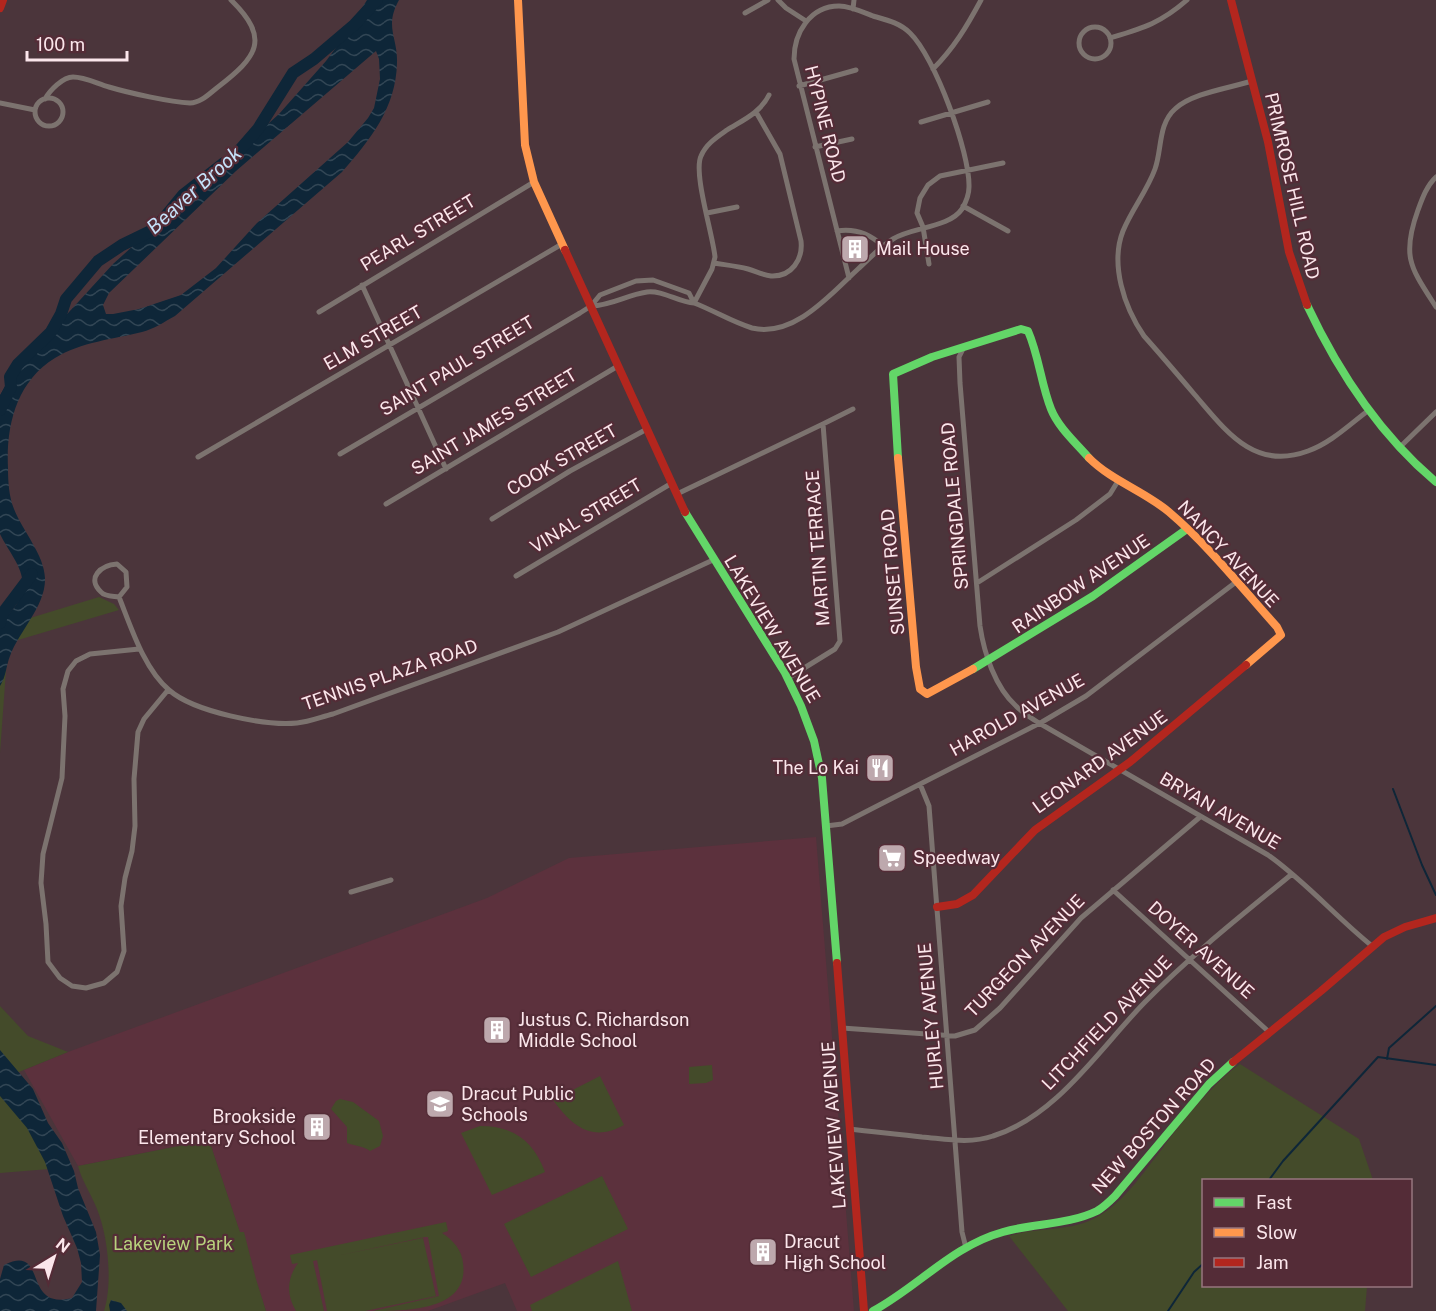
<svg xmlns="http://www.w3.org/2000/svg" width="1436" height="1311" font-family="'Public Sans',sans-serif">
  <defs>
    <pattern id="water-waves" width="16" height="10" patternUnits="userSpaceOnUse" patternTransform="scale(1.5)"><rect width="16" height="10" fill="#0e2638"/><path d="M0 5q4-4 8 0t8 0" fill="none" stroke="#324655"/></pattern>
  </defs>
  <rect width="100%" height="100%" fill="#4b353b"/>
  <path fill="#5c313d" d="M816,837L854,1311H517L505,1283L428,1311H266L209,1140L78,1166L24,1070L68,1052L487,898L569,858Z"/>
  <path fill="#444b2a" d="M99,597L114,604L119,610L8,643L0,753V633L4,626Z
    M0,1006L28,1036L68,1052L14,1074L0,1053Z
    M1240,1064L1359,1139L1373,1180H1204V1286H1367L1365,1311H1068L1009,1236C1036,1227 1065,1232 1091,1220C1122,1206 1141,1175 1162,1149C1180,1124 1215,1081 1240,1064Z
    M712,1065L713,1080L706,1083L689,1084V1067Z
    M0,1067L62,1168L0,1173Z
    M600,1076L624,1125C592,1143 572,1126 553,1100Z
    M340,1099L353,1102L379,1121L383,1136L380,1146L370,1151C363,1146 355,1146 347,1143V1127L331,1109L336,1101Z
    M480,1126C513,1126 533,1140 545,1172L492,1195L461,1133Z
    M209,1140L240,1232H244L256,1279L266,1311H104C113,1283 108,1236 97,1209C91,1194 82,1181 78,1166Z
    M602,1176L628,1229L531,1277L504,1224Z
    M446,1222L448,1231L442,1233C453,1240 462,1250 463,1263C470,1311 405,1311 373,1311L439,1296L428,1237H425L313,1261L324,1311H296C286,1295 287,1278 298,1263L292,1264L290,1255Z
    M423,1238L436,1296L365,1311H327L317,1260Z
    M618,1261L632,1311H532L530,1305Z"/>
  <path fill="url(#water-waves)" fill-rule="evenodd" d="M367,0H399C384,27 398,37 397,63C396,108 370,140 342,172L175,316C164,322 154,329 142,332C114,339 81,342 55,358C16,382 6,426 8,468C8,481 9,497 14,509C23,532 44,554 45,578C46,606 19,631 10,656C6,666 6,677 0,686C0,671 0,643 0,629C2,619 13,611 18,602C32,575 11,557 0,534V395L14,372L113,264L279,114L326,61L346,34ZM376,51L379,59L380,79L374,108L368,118L348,142L257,223L216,268L181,295L139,309L113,314H106L103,305L109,293L236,171Z
    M0,1050L33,1089L48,1123L62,1143L74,1171L78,1188L96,1232L100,1255L96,1311H0V1279L4,1265C49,1243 21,1311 72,1298L82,1282L81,1263L77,1248L63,1216L45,1162L27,1128L0,1096Z
    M111,1300L121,1303L127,1311H110L109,1305Z"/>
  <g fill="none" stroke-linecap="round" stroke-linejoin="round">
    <path stroke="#0e2638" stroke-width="2" d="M1393,789L1422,865L1436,895
      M1387,1059L1389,1048L1436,1006
      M1269,1180L1283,1161L1378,1057L1436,1065
      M1168,1311L1194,1272L1204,1263"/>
    <path stroke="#0e2638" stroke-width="12" d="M238,152L258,129L293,73L314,59L354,25L377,0
      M0,410L11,387L10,377L18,364L51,332L61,314L66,299L98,261L122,245L155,229L183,195L224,163
      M0,623L2,614L32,574"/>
    <path stroke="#7c736f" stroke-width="5" d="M778,0L786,8L806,21
      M853,9L854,0
      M745,13L768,0
      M1079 43a16 16 0 1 1 32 0a16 16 0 1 1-32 0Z
      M1110,38C1143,28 1161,23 1187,0
      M933,69C954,48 967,26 981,0
      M1252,81C1230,88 1192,93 1175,109C1158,124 1162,150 1155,169C1147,191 1132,209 1123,231C1110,264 1124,307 1144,336C1161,355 1178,375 1195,395C1226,431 1254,471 1308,451C1331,443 1350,424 1369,410
      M799,86L856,70
      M35 112a14 14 0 1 1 28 0a14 14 0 1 1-28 0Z
      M45,99C50,90 63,77 73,77C85,77 98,84 109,87C129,93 170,102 190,103C201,103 210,93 218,87C257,57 271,39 231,0
      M0,103L35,110
      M921,122L988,102
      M815,147L852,139
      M1436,177C1427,185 1422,199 1418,210C1401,257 1411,268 1436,307
      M963,206L1008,231
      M707,213L737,207
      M837,231C855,228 870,234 883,246
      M714,263C726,265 737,266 748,269C755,271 763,275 771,276C792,277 803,259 801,241L780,154L756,112
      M929,264L923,227L917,213L920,198L928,185L940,176L1003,163
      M362,285L446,469
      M694,303L712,269L715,257C713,235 693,173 701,156C706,144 717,137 727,130C743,120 760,113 769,95
      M591,306C613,305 626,295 647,292C663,290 678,302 694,303C713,310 732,322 752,328C794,338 831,294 858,269C869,259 880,247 893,239C912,227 949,228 962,209C966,202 969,195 969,187C970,153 935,57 910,33C900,23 887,20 873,16C863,12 850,6 839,6C810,6 794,33 794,59L849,278
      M319,312L534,182
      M964,347L959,357L960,383L980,626C984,653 995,687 1016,706C1023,713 1031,718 1039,723L1268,855C1305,881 1336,917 1372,946
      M823,424L853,409
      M1400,447L1436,412
      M340,454L580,313L591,306L600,295L636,281L653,280L689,293L694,303
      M198,457L562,244
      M677,494L823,424L840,641L835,649L788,678
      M386,504L618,366
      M492,519L570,471L647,429
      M516,576L672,483
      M977,583L1076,520L1110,494L1118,481
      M119,597L127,587L126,572L117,564C101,565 86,578 101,592C105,597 114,596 119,597C131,627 144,669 169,690C194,712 265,726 297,723C309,722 321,717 333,714L558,632L713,560
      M139,649L90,654L76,661L68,671L63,689L65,716L62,778L43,854L41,883L46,924L48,962L60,978L72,986L86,988L104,983L117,972L124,951L121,906L125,878L132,851L135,826L134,779L138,732L144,719L168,690
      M920,784L929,806L962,1232L966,1248
      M826,826L842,824L879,805L1042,722L1086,696L1236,582
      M1113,890L1269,1032
      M351,892L391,880
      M842,1028L955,1036L975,1030L1000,1008L1081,918L1200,817
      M849,1129C873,1132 898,1134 922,1137C946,1139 970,1144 993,1136C1057,1116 1100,1048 1145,1002C1190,956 1242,915 1292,874"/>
    <path stroke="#63d668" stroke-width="8" d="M1307,305C1338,371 1380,435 1436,482
      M898,458L893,374L932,357L1021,329L1028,331C1039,356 1041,384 1051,409C1058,427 1076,443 1089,458
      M685,512L785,673L801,706L814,741L822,778L837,963
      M973,669L1093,596L1187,529
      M873,1311C918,1287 952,1246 1003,1232C1034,1223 1068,1225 1097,1211C1104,1207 1110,1201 1115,1196L1209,1084L1233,1062"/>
    <path stroke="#ff974d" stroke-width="8" d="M518,0L525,145L534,182L565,250
      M898,458L916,667L920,689L927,694L973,669
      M1089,458C1112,481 1144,491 1169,512C1209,546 1242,588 1277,627L1281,635L1246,665"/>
    <path stroke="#b3261e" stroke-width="8" d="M1231,0L1268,142L1289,252L1307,305
      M0,8L3,0
      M565,250L685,512
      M937,907L957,904L973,895L1035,830L1130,762L1246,665
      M837,963L864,1311
      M1233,1062L1321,991L1384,937L1405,927L1436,918"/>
  </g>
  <defs>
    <g id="building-square" transform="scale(1.5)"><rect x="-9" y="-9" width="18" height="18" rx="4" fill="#bda8ad" stroke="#542c37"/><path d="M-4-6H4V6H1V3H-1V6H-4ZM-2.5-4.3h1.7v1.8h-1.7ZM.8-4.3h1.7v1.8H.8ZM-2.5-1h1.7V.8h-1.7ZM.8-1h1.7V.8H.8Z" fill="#fff"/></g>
    <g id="restaurant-square" transform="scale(1.5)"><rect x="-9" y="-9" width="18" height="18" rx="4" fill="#bda8ad" stroke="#542c37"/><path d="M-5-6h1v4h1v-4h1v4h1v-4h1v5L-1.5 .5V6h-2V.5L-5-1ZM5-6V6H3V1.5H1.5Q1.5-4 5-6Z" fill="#fff"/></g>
    <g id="supermarket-square" transform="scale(1.5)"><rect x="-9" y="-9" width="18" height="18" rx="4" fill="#bda8ad" stroke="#542c37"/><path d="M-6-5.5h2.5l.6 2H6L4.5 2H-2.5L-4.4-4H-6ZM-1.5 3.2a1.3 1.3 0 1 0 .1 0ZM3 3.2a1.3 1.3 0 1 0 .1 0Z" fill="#fff"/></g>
    <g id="school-square" transform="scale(1.5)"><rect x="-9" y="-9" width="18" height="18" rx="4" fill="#bda8ad" stroke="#542c37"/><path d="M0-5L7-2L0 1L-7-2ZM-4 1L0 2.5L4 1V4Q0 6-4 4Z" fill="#fff"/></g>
  </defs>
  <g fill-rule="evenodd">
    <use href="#building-square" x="855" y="249"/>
    <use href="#restaurant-square" x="880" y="768"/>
    <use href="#supermarket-square" x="892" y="858"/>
    <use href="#building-square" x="497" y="1030"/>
    <use href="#school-square" x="440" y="1104"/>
    <use href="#building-square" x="317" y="1127"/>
    <use href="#building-square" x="763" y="1252"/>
  </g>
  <g text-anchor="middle" stroke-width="4.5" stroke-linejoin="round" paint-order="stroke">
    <g font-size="18" fill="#fbe6eb" stroke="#542c37">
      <text transform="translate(825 124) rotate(76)" y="6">HYPINE ROAD</text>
      <text transform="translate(1292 186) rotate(77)" y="6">PRIMROSE HILL ROAD</text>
      <text transform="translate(418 233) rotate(-31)" y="6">PEARL STREET</text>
      <text transform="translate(373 338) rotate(-30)" y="6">ELM STREET</text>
      <text transform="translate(457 366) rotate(-31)" y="6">SAINT PAUL STREET</text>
      <text transform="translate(494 422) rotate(-31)" y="6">SAINT JAMES STREET</text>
      <text transform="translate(562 460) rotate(-30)" y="6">COOK STREET</text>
      <text transform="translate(955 506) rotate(-95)" y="6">SPRINGDALE ROAD</text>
      <text transform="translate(586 516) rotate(-31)" y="6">VINAL STREET</text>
      <text transform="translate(818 548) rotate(-94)" y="6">MARTIN TERRACE</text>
      <text transform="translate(1228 554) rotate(47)" y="6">NANCY AVENUE</text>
      <text transform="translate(893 572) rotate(-95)" y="6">SUNSET ROAD</text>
      <text transform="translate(1081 584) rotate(-34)" y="6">RAINBOW AVENUE</text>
      <text transform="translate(772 629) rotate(59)" y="6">LAKEVIEW AVENUE</text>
      <text transform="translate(390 675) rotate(-19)" y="6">TENNIS PLAZA ROAD</text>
      <text transform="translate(1017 715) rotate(-29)" y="6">HAROLD AVENUE</text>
      <text transform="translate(1100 762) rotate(-36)" y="6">LEONARD AVENUE</text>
      <text transform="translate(1220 811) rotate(30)" y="6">BRYAN AVENUE</text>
      <text transform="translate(1201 950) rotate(42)" y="6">DOYER AVENUE</text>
      <text transform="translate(1025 956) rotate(-46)" y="6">TURGEON AVENUE</text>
      <text transform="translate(931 1016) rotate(-95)" y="6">HURLEY AVENUE</text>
      <text transform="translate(1107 1023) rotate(-46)" y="6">LITCHFIELD AVENUE</text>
      <text transform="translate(834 1125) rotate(-94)" y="6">LAKEVIEW AVENUE</text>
      <text transform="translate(1154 1126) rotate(-48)" y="6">NEW BOSTON ROAD</text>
    </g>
    <g font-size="18" fill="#fbe6eb" stroke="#542c37" text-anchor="start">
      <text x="876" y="255">Mail House</text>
      <text x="859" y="774" text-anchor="end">The Lo Kai</text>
      <text x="913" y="864">Speedway</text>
      <text x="518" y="1026">Justus C. Richardson<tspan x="518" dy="21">Middle School</tspan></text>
      <text x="461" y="1100">Dracut Public<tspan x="461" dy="21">Schools</tspan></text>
      <text x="296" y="1123" text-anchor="end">Brookside<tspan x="296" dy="21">Elementary School</tspan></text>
      <text x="784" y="1248">Dracut<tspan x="784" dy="21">High School</tspan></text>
    </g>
    <g font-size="18" fill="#b7d27d" stroke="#542c37">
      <text x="173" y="1250">Lakeview Park</text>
    </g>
    <g font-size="20" font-style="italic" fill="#c6e3fb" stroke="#542c37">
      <text transform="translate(194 190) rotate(-42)" y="7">Beaver Brook</text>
    </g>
  </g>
  <rect x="1202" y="1179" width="210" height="108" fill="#542c37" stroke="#97767f" stroke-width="1.5"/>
  <rect x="1214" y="1198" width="30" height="9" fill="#63d668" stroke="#97767f" stroke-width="1.5"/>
  <text x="1256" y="1209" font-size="18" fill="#fbe6eb">Fast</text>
  <rect x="1214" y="1228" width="30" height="9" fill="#ff974d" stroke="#97767f" stroke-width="1.5"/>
  <text x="1256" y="1239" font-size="18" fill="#fbe6eb">Slow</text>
  <rect x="1214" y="1258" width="30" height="9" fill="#b3261e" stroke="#97767f" stroke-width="1.5"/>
  <text x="1256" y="1269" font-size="18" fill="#fbe6eb">Jam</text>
  <g transform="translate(54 1257) rotate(38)" stroke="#542c37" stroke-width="4.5" paint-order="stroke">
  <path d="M0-4.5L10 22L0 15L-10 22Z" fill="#fbe6eb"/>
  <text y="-9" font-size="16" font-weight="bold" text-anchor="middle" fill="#fbe6eb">N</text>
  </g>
  <path d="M27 51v9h100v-9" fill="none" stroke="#fbe6eb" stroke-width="3"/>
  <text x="36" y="51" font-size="18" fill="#fbe6eb" stroke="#542c37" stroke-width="4.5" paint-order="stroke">100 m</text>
</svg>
